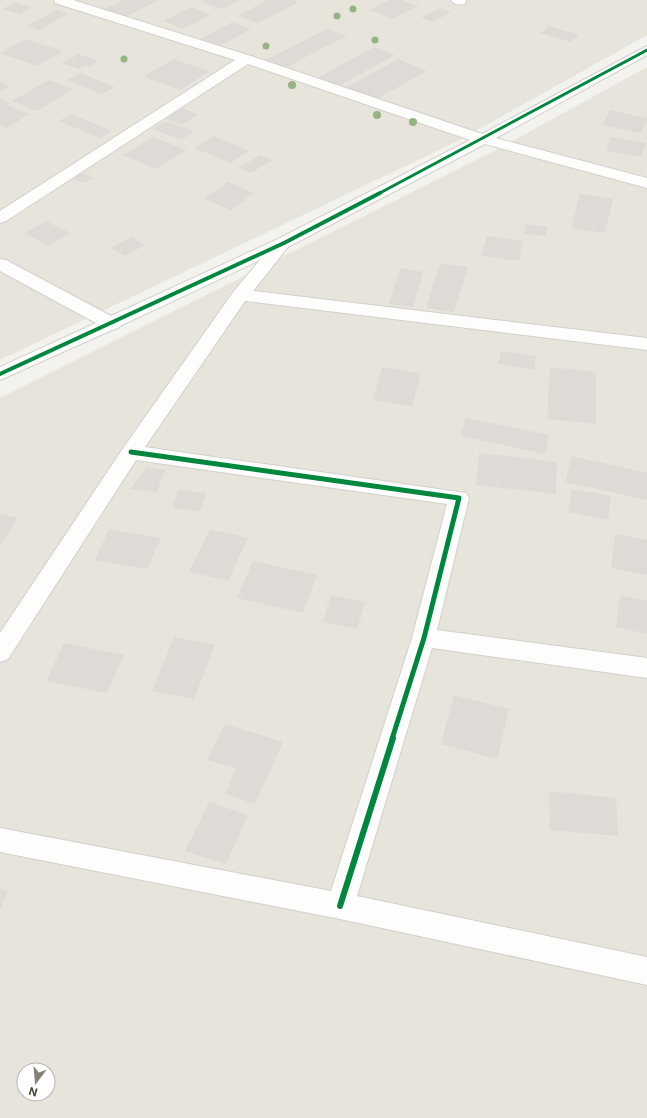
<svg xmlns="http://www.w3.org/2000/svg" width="647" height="1118" font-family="Inter,sans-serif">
  <rect width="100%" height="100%" fill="#f4f2ee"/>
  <path fill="#e7e4dc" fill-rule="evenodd" d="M0,0H647V35L458,141L0,360Z
    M647,67V1118H0V398L498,149ZM24,1070H48V1094H24Z"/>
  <path fill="#dedbd6" d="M123,0H159L123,18L102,10Z
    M204,0H240L223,9L201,2Z
    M267,0H294L299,2L258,23L238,16Z
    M390,0H402L418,6L392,19L369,10Z
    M15,2L32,7L20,14L3,9Z
    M191,7L211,15L183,29L164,21Z
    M439,8L451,12L433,22L421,18Z
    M56,10L68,14L39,30L27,26Z
    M232,22L251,29L218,47L199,40Z
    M549,26L579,35L570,42L540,33Z
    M327,29L346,36L283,69L264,61Z
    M25,39L63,51L37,66L0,53Z
    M374,47L395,55L337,87L317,78Z
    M78,54L99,61L89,67L86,65L79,69L61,63Z
    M173,59L210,71L180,90L143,77Z
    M398,59L427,71L373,101L344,89Z
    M81,73L115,87L102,94L67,80Z
    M49,80L74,89L37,111L12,101Z
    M0,82L10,86L0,92Z
    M0,99L10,103L6,105L30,114L7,128L0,125Z
    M183,108L198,114L182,125L166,119Z
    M611,110L647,118V120L640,133L602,125Z
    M71,114L112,131L100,138L59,121Z
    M166,121L194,131L182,140L153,129Z
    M213,136L249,151L231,163L194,148Z
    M153,137L186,150L156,169L123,155Z
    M611,137L646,143L641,157L606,151Z
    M260,155L273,160L251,173L239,168Z
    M81,173L94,178L86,183L73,179Z
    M228,182L254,193L231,210L204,199Z
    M580,194L613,199L605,233L571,228Z
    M46,221L70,233L48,246L25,233Z
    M526,224L548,227L546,236L524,234Z
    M487,236L523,241L519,261L481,256Z
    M131,237L145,245L125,256L111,248Z
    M440,263L468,267L454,312L426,308Z
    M400,268L423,272L413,307L389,304Z
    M501,351L536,356L534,370L498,364Z
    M382,367L421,373L412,406L373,400Z
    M550,367L596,372V424L547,419Z
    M466,418L549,435L545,454L460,436Z
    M479,453L557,462L556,494L476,485Z
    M572,456L647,473V500L565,482Z
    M147,467L165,470L157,492L130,489Z
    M572,489L611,496L608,520L568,512Z
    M178,490L206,493L200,511L172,508Z
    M1,514L18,518L0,545V515Z
    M109,529L161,538L147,569L95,560Z
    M210,529L248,538L228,581L189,572Z
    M615,534L647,540V575L611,568Z
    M253,561L317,575L303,613L237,598Z
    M331,595L365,602L357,629L323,622Z
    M620,595L647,601V634L616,627Z
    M174,637L215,645L194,699L152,691Z
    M64,643L124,655L107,693L46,681Z
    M454,695L509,709L497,759L441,744Z
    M225,724L283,742L255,804L225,794L236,768L207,760Z
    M549,791L616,798L618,836L550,830Z
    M209,802L248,815L226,864L185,851Z
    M0,889L8,891L0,910Z"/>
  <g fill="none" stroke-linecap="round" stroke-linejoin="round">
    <g stroke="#d2d0cb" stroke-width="2">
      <path id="minor" d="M54,0H73L251,56L482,134L647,46V55L496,138L647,178V188L485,144L288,247L253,291L647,338V350L245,301L145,447L466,493L469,498L437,630L647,658V678L432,648L357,896L647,957V985L340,919L0,852V828L331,891L412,638L447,504L136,460L8,659L0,662V633L124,447L234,291L260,260L120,326L118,328L112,330L0,380V367L96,323L0,271V259L6,260L111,316L278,239L470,140L248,64L6,221L0,223V211L235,60L55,3Z
        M451,0H466V1L465,4C459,5 454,5 451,0Z"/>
    </g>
    <use href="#minor" fill="#fdfdfc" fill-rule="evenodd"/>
    <g stroke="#fff" stroke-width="4.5">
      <path id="cycleway-far3" d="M378,194L647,50"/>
    </g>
    <g stroke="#fff" stroke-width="6">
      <path id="cycleway-far2" d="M0,374L284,243L380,193"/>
    </g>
    <g stroke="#fff" stroke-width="8">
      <path id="cycleway-far1" d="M131,452L459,498L424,638L392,739"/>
    </g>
    <g stroke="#fff" stroke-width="9">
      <path id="cycleway" d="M340,906L393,738"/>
    </g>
    <use href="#cycleway-far3" stroke="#00873e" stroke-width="3"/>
    <use href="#cycleway-far2" stroke="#00873e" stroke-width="4"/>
    <use href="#cycleway-far1" stroke="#00873e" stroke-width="5"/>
    <use href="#cycleway" stroke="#00873e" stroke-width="6"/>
  </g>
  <g fill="#96b382">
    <circle cx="353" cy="9" r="3.5"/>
    <circle cx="337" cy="16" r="3.5"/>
    <circle cx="375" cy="40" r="3.5"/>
    <circle cx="266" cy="46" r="3.5"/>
    <circle cx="124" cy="59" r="3.5"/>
    <circle cx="292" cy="85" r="4"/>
    <circle cx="377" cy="115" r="4"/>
    <circle cx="413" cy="122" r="4"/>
  </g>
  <g transform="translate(36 1082) rotate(196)"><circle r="19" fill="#ffffff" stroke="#b7b4b0"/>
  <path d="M0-3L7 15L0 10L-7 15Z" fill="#868178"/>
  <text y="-6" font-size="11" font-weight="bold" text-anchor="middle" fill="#4b4439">N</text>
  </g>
</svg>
